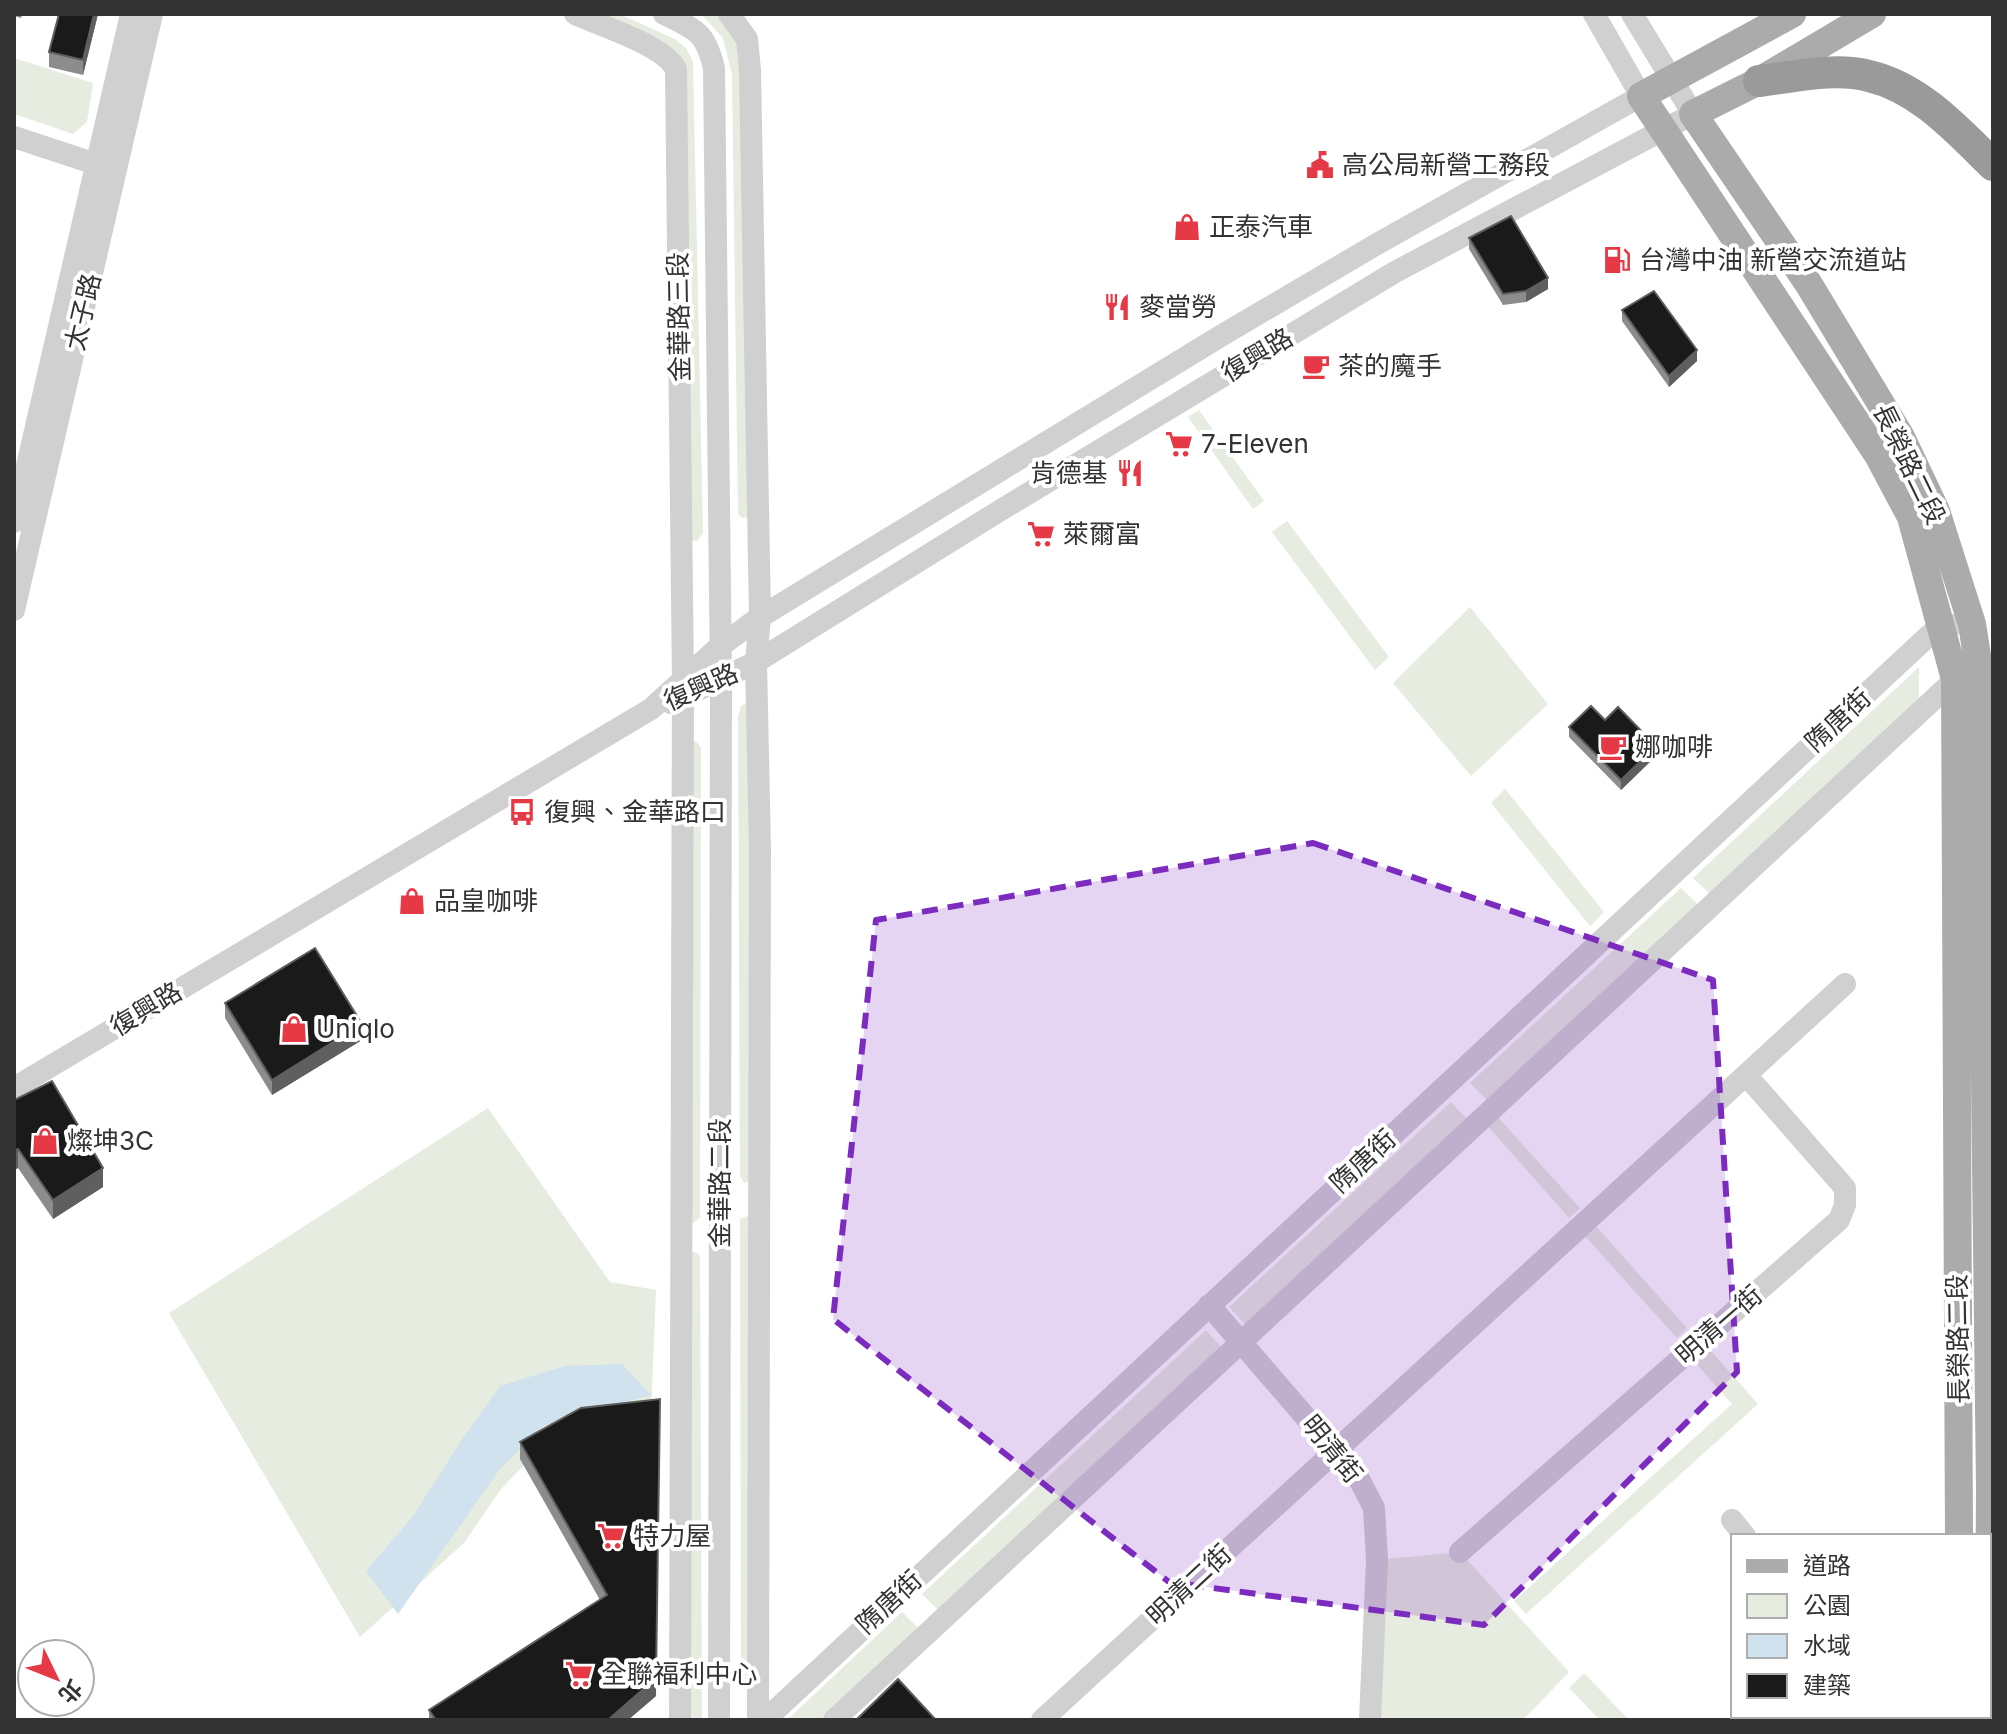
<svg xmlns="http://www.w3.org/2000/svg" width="2007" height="1734" font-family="Inter,'Noto Sans TC',sans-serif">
  <rect width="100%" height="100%" fill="#fff"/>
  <path fill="#e6ecdf" d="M591,14H619L675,39L686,48L693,62L703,533L697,541L689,540L684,82Z
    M701,14H721L742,46L749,517L742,518L738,514L732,75L723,38Z
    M14,58L93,83L87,122L73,134L14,114Z
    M1199,410L1264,501L1253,509L1188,417Z
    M1287,521L1389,657L1375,670L1272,532Z
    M1470,607L1548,704L1471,776L1393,683Z
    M1919,667V705L1713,897L1693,878Z
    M747,702L750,703V1181L744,1183L740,1176L738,717L741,706Z
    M696,741L701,748L700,1217L694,1223L690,1222V743Z
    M1505,789L1604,912L1590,926L1491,803Z
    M1681,888L1701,908L1490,1103L1470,1083Z
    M1451,1102L1469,1121L1249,1328L1229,1307Z
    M488,1108L610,1282L656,1290L651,1415L543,1446L501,1489L464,1543L360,1637L169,1313Z
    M1495,1114L1580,1208L1569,1218L1485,1123Z
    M750,1215V1687L745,1689L741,1682L740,1219Z
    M1594,1224L1687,1328L1677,1338L1583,1234Z
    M695,1252L700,1256L702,1717L700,1720H686L689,1253Z
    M1206,1330L1224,1350L942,1614L922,1594Z
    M1704,1343L1758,1404L1526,1614L1514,1601L1732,1404L1689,1356Z
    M1460,1552L1569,1672L1523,1720H1370L1377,1560Z
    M902,1612L921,1631L828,1720H787Z
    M1584,1673L1629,1720H1600L1569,1688Z"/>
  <path fill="#cfe2ee" d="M622,1364L651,1395L543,1426L500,1469L398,1614L366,1571L413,1516L461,1441L500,1386L565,1366Z"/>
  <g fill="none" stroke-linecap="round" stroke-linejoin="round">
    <path stroke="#d0d0d0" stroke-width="22" d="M575,14C601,26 663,45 676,69L683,682L680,1720
      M664,14C696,30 705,31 714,68L721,679L719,1720
      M729,14L747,39L750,70L760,617L756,662L760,849L758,1720
      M14,137L108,168
      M14,522L131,14
      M14,610L152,14
      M671,703L756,662L996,513L1395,272L1693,114L1632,14
      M14,1088L651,709L719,647L760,617L1224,334L1377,244L1641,96L1594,14
      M1209,1305L1359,1479L1374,1508L1377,1560L1370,1720
      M1732,1520L1745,1536
      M1460,1552L1839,1220L1845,1205V1188L1746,1075
      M1755,1716L1759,1720
      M765,1720L1924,640L1941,625H1952
      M834,1720L1962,673
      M1042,1720L1845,984"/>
    <path stroke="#ababab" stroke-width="28" d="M1792,14L1641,96L1878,455L1911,517L1955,679L1959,1536
      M1872,14L1759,81L1693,114L1808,283L1901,437L1936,511L1972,624L1980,675L1990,1488L1989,1669
      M1958,1716V1720
      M1989,1720V1716"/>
    <path stroke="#9a9a9a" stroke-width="32" d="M1759,81C1794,77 1834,67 1869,76C1920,88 1957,130 1993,165"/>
  </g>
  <path fill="#8c8c8c" d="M14,14H23L21,18L14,16Z
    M98,14L83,75L49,67V52Z
    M1469,238L1548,289L1526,302L1503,305L1469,249Z
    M1622,310L1697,361L1669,387L1622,321Z
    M1605,720L1656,756L1621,790L1569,737V727Z
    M225,1003L362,1040L272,1095L225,1018Z
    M14,1100L103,1187L53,1219L18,1168L14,1170Z
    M581,1408L656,1696L628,1720H429V1710L600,1600L520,1459V1442Z"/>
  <path fill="#5f5f5f" d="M94,14H98L83,75V60Z
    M1548,278V289L1526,302V291Z
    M1697,350V361L1669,387V376Z
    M1656,746V756L1621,790V780Z
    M362,1024V1040L272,1095V1080Z
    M18,1149V1168L14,1170V1151Z
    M103,1168V1187L53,1219V1200Z
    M660,1399L656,1696L628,1720H608Z"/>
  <path fill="#1a1a1a" stroke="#5f5f5f" stroke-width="2" d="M59,14H94L83,60L49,52Z
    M1511,216L1548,278L1526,291L1503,294L1469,238Z
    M1654,291L1697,350L1669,376L1622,310Z
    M1591,706L1605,720L1618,707L1656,746L1621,780L1569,727Z
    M315,948L362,1024L272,1080L225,1003Z
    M52,1081L103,1168L53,1200L18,1149L14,1151V1100Z
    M660,1399L656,1678L608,1720H436L429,1710L607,1595L520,1442L581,1408Z
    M898,1679L936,1720H856Z"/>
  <path fill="#7b2cbf" fill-opacity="0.2" stroke="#7b2cbf" stroke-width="6" stroke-dasharray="16 10" stroke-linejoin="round" d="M1313,843L1713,980L1737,1372L1484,1625L1169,1582L833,1319L876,920Z"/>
  <defs>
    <g id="civic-bare" transform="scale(2.16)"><path d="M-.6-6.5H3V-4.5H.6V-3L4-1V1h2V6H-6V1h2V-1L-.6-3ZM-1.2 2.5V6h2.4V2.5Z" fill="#e63946" stroke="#fff" stroke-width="2.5" paint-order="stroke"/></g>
    <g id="shop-bare" transform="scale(2.16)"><path d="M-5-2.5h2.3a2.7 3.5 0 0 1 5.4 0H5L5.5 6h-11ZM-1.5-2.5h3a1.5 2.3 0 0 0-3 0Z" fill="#e63946" stroke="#fff" stroke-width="2.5" paint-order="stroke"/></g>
    <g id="fuel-bare" transform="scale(2.16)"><path d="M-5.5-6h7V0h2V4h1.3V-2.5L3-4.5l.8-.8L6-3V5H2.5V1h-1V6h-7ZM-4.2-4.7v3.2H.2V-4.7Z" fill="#e63946" stroke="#fff" stroke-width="2.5" paint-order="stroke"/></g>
    <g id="restaurant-bare" transform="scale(2.16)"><path d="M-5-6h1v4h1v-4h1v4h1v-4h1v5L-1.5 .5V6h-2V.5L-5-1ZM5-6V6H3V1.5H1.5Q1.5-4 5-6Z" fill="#e63946" stroke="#fff" stroke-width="2.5" paint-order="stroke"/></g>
    <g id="cafe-bare" transform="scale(2.16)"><path d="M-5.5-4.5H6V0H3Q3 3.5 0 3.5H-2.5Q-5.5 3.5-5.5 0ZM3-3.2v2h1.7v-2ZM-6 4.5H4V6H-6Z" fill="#e63946" stroke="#fff" stroke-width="2.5" paint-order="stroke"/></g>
    <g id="supermarket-bare" transform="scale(2.16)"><path d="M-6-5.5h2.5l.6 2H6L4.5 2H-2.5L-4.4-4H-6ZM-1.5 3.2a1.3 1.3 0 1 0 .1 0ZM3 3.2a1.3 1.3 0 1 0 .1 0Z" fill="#e63946" stroke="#fff" stroke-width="2.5" paint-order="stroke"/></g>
    <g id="bus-bare" transform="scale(2.16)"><path d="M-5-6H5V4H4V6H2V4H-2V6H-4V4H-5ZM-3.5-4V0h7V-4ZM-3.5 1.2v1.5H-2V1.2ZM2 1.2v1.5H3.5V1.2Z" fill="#e63946" stroke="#fff" stroke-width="2.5" paint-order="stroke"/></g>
  </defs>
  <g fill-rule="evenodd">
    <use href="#civic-bare" x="1320" y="165"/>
    <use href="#shop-bare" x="1187" y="227"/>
    <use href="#fuel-bare" x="1617" y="260"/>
    <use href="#restaurant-bare" x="1117" y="307"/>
    <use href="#cafe-bare" x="1316" y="366"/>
    <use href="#supermarket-bare" x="1179" y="444"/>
    <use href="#restaurant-bare" x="1130" y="473"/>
    <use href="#supermarket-bare" x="1041" y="534"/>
    <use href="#cafe-bare" x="1613" y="747"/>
    <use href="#bus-bare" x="522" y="812"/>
    <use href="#shop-bare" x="412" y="901"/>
    <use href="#shop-bare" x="294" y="1029"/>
    <use href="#shop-bare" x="45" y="1141"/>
    <use href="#supermarket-bare" x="611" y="1536"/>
    <use href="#supermarket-bare" x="579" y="1674"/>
  </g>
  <g text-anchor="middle" stroke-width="8" stroke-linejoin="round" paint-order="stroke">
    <g font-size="26" fill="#333" stroke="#fff" text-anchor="start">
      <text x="1342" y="174">高公局新營工務段</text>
      <text x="1209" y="236">正泰汽車</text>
      <text x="1639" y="269">台灣中油 新營交流道站</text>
      <text x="1139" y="316">麥當勞</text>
      <text x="1338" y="375">茶的魔手</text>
      <text x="1201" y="453">7-Eleven</text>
      <text x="1108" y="482" text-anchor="end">肯德基</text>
      <text x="1063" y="543">萊爾富</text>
      <text x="1635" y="756">娜咖啡</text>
      <text x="544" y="821">復興、金華路口</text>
      <text x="434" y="910">品皇咖啡</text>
      <text x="316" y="1038">Uniqlo</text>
      <text x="67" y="1150">燦坤3C</text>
      <text x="633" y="1545">特力屋</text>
      <text x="601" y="1683">全聯福利中心</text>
    </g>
    <g font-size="26" fill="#333" stroke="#fff">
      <text transform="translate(83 312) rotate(-77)" y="9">太子路</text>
      <text transform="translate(679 317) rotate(-91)" y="9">金華路三段</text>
      <text transform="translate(1257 355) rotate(-31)" y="9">復興路</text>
      <text transform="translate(1909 464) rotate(64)" y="9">長榮路二段</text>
      <text transform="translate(701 687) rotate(-24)" y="9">復興路</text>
      <text transform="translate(1838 720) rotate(-43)" y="9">隋唐街</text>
      <text transform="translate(146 1009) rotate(-31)" y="9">復興路</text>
      <text transform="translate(1363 1161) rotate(-43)" y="9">隋唐街</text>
      <text transform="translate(720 1183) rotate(-90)" y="9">金華路二段</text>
      <text transform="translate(1719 1325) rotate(-41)" y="9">明清一街</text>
      <text transform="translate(1958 1339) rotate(-91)" y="9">長榮路二段</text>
      <text transform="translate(1332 1449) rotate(51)" y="9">明清街</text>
      <text transform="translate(1189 1585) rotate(-43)" y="9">明清二街</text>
      <text transform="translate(889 1602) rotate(-43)" y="9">隋唐街</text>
    </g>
  </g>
  <rect width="2007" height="1734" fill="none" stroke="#333333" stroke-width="32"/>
  <rect x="1731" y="1534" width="260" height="184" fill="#ffffff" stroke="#adadad" stroke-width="2"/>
  <rect x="1747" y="1560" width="40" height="12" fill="#ababab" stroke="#adadad" stroke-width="2"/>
  <text x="1803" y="1574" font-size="24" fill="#333333">道路</text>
  <rect x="1747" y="1594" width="40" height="24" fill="#e6ecdf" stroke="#adadad" stroke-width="2"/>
  <text x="1803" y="1614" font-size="24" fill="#333333">公園</text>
  <rect x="1747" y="1634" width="40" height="24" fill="#cfe2ee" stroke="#adadad" stroke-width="2"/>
  <text x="1803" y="1654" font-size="24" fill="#333333">水域</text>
  <rect x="1747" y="1674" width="40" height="24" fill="#1a1a1a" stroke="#adadad" stroke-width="2"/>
  <text x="1803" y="1694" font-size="24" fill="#333333">建築</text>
  <g transform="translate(56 1678) rotate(133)"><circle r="38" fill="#ffffff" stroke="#adadad" stroke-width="2"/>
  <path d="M0-6L14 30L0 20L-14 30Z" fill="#e63946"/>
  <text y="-12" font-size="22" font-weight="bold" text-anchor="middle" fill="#333333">北</text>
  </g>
</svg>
